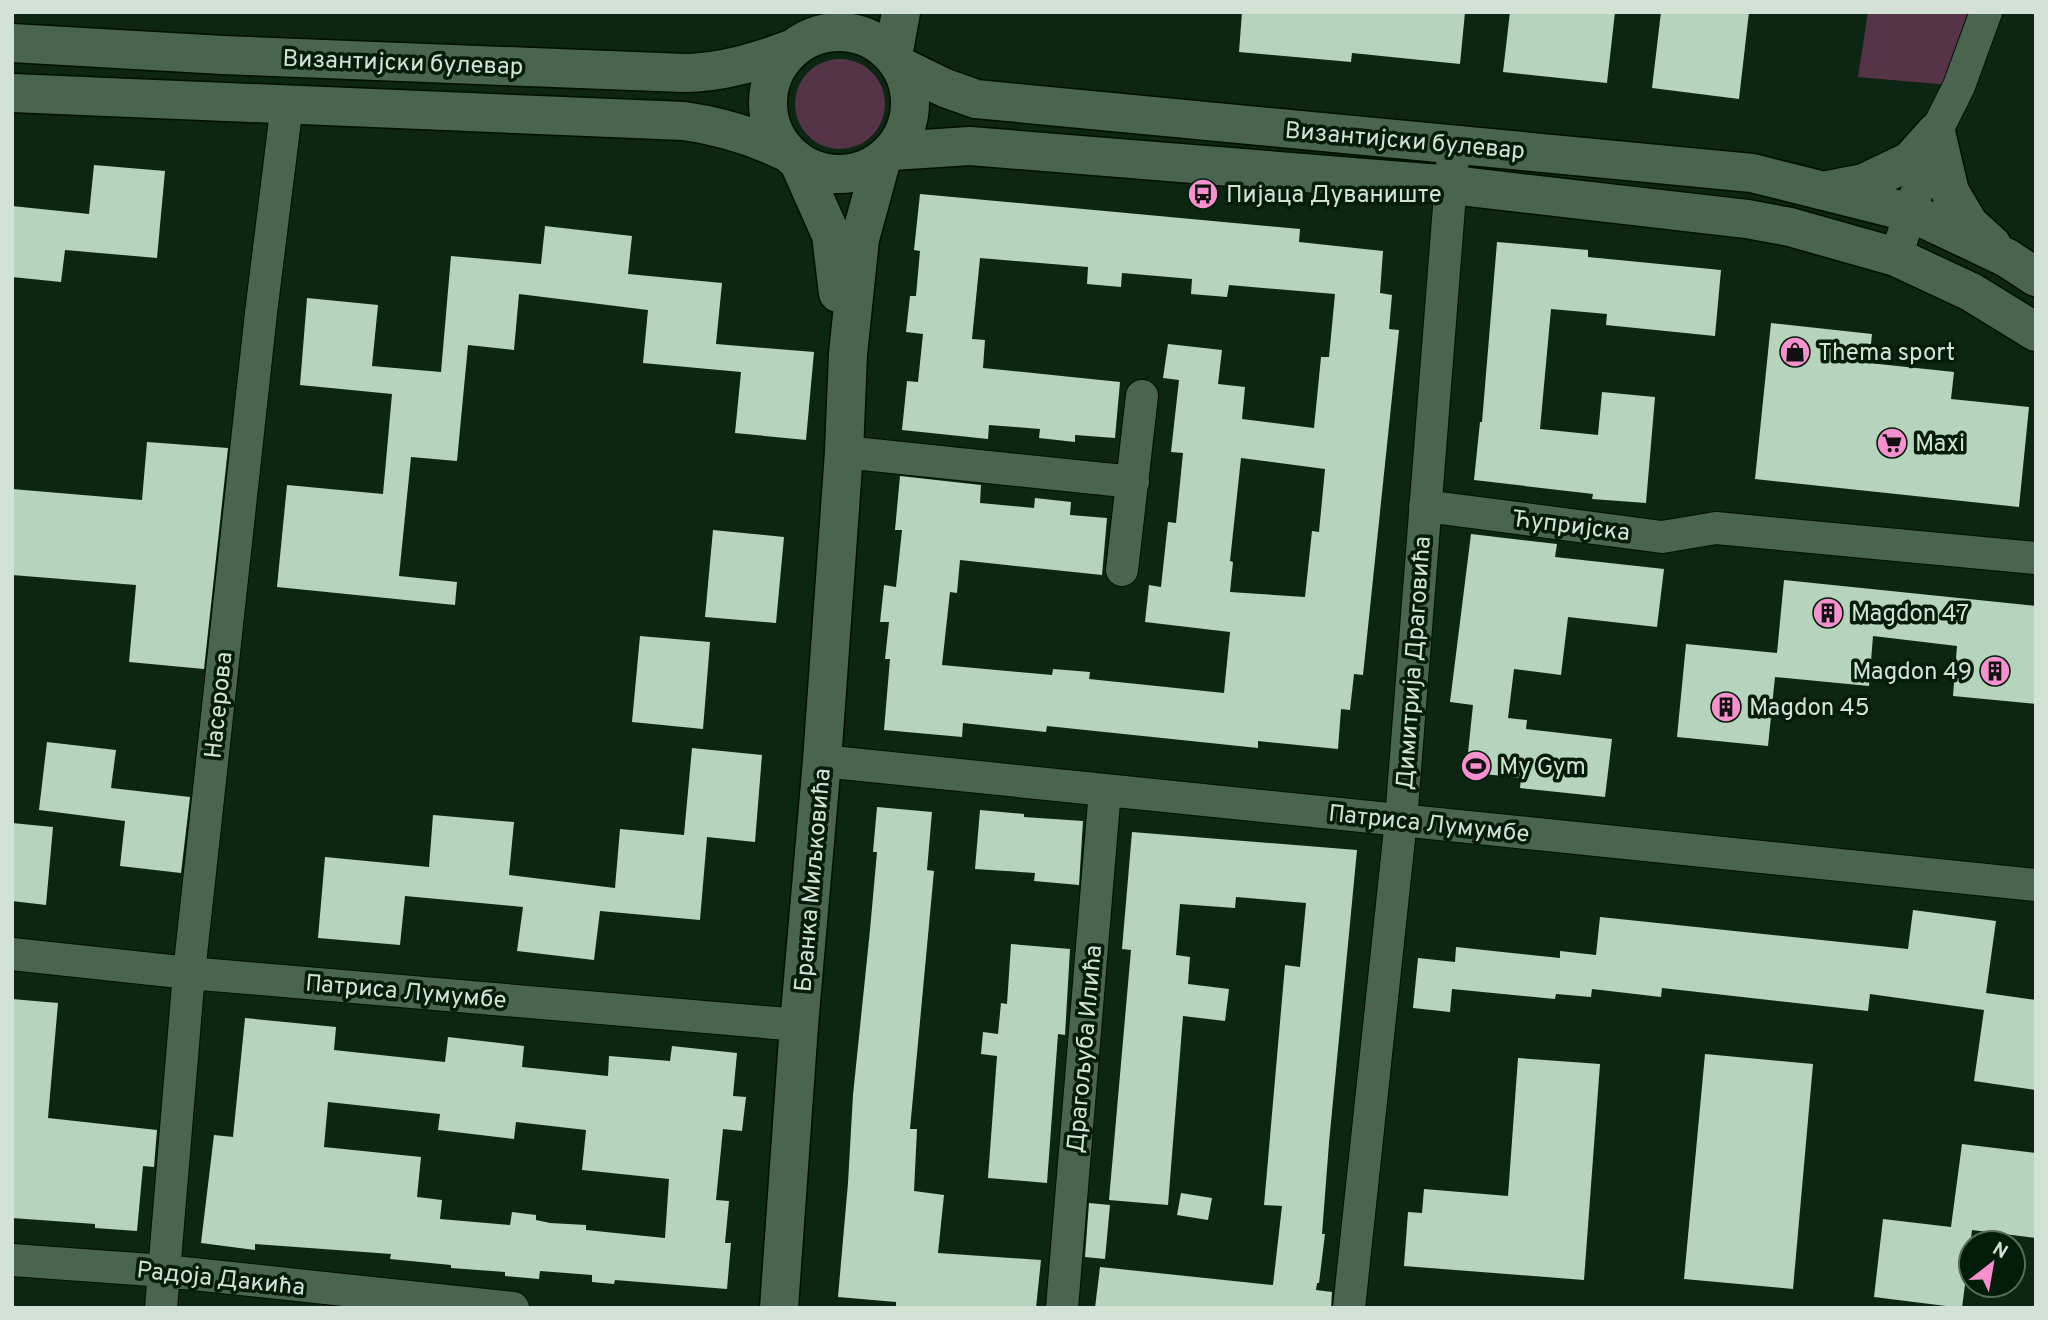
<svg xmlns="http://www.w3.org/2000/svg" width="2048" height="1320" font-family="Overpass,sans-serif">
  <rect width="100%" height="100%" fill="#0d2613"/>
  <path fill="#563448" d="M1868,12H1971L1949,85L1858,77Z
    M795 104a45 45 0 1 1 90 0a45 45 0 1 1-90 0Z"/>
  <path fill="#b6d4bb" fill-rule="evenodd" d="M1242,12H1465L1460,64L1352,53L1351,62L1239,52Z
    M1510,12H1615L1607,83L1503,72Z
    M1661,12H1749L1739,99L1652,88Z
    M94,165L165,171L157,258L65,250L61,282L12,277V206L89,214Z
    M920,194L1300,229L1299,242L1383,251L1380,293L1392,295L1389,329L1399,330L1363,675L1354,674L1350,710L1341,709L1338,749L1258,741V748L1047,726L1046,732L963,723L962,737L884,730L890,659H885L889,622H880L884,585L896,587L902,530H895L900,476L981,485L980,503L1034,508L1035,498L1071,502L1070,515L1107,518L1102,575L960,560L957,593L950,592L942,665L1052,675L1053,669L1090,672L1089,679L1224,693L1230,632L1145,622L1149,585L1161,587L1168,522L1176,523L1183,453L1171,452L1179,380L1163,378L1168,344L1222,350L1218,384L1245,387L1242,419L1314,428L1321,357H1329L1335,294L1229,285L1227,297L1191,294L1192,279L1122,273L1121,287L1087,284L1088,267L980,258L972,339L985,340L983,368L1120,382L1115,438L1075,435V442L1039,438L1040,429L989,425L988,439L902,430L907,381L918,382L923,334L906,332L910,296H916L920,251L914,250ZM1241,458L1325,469L1319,532L1312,531L1305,597L1230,592L1233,562L1230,561Z
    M545,226L632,236L628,274L722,283L716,344L814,352L806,440L735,433L741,372L643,363L648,310L519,294L514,350L468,345L457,461L411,457L399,576L457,582L455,605L277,587L287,485L383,494L392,394L300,385L307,298L378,305L372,366L441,372L451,256L541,264Z
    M1497,242L1588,250V257L1721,270L1715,336L1606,325L1607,314L1551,309L1540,429L1598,435L1602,392L1655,397L1646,503L1592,499L1593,494L1474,480L1480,422H1482Z
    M1771,323L1872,334L1869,363L1954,372L1951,399L2029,407L2019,507L1755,479Z
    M147,442L228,448L204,669L129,662L136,585L12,575V489L142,500Z
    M713,530L784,537L776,623L705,617Z
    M1471,534L1557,544L1555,557L1664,569L1657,627L1568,617L1561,675L1514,669L1508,718L1527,720L1526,729L1612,739L1605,797L1520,788L1521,778L1466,772L1473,705L1450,702Z
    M1784,580L2036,606V704L1953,696L1957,646L1873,636L1869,686L1775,677L1768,746L1677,737L1686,644L1777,653Z
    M640,636L710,642L703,729L632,722Z
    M47,742L116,750L111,788L190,797L181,873L120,866L125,821L39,810Z
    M692,748L762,755L755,842L707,837L700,920L600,911L594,960L517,951L523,907L405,896L400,945L318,938L325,857L429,867L433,815L514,822L509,875L615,888L620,829L684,835Z
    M877,807L932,812L927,870L934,871L910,1129H917L914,1191L944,1195L938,1253L1041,1260L1036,1308H896V1302L838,1297L848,1183L853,1095L870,930L877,852H873Z
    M980,810L1024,814V817L1083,821L1079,885L1034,881L1035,873L975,869Z
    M12,823L53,827L46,905L12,901Z
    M1132,832L1357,850L1329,1143L1322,1234H1325L1319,1283H1317L1316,1290L1332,1292L1331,1308H1095L1100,1267L1273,1285L1282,1206L1264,1205L1268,1160L1285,965L1300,967L1306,903L1236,897L1235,908L1180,904L1176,955L1190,957L1188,984L1229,989L1225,1021L1183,1016L1168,1205L1109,1200L1131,950L1122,949Z
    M1913,910L1996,921L1986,993L2036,1000V1090L1974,1081L1984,1010L1870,994L1868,1011L1662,988L1661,997L1592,989L1591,997L1556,994L1555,999L1452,989L1450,1012L1413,1008L1418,958L1455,962L1456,947L1560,958V951L1596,955L1600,917L1908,949Z
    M1011,944L1070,949L1065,1035L1058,1034L1047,1183L988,1178L997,1056L981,1054L983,1032L998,1034L1001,1003L1007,1004Z
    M12,999L58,1003L48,1118L157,1130L154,1167L143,1166L137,1231L95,1228V1224L12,1218Z
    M245,1018L336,1027L334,1050L445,1062L448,1037L524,1046L522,1067L608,1076L609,1056L670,1061L672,1046L737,1053L733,1096L746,1097L742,1131L723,1129L716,1200L729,1201L725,1243H731L727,1289L615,1280L614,1284L592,1282V1275L540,1271L539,1279L505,1276V1272L451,1268V1265L390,1259L391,1254L255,1244V1250L201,1243L214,1135L233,1137ZM328,1102L440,1114L438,1130L514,1139L516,1122L586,1130L582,1170L669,1179L665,1238L586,1230V1225L550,1223L536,1220V1215L512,1212L510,1225L440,1219L442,1200L417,1197L421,1157L324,1147Z
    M1705,1054L1813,1064L1793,1289L1684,1279Z
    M1518,1058L1600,1064L1584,1280L1404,1266L1408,1212L1422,1213L1424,1189L1508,1196Z
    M1962,1144L2036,1153V1238L1972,1230L1962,1308L1874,1297L1883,1219L1951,1227Z
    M1181,1193L1212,1198L1208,1220L1177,1215Z
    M1089,1203L1110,1205L1105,1259L1085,1257Z"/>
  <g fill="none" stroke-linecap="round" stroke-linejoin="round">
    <g stroke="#000f01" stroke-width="34">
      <path id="minor" d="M1896,257L1936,132L1959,86L1986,12
        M844,452L1133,482
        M1425,506L1662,537L1716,528L2036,558
        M1122,570L1142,396
        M822,761L2036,885
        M12,954L189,973L799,1025
        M12,1260L165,1271L513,1308
        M161,1308L189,973L261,313L287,104
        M1062,1308L1105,790
        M1349,1308L1401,820L1454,143"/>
    </g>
    <g stroke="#000f01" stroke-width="41">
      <path id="tertiary" d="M768 103a71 71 0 1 1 142 0a71 71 0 1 1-142 0Z
        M12,43L223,55L684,73C721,73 757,62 791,49
        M893,56L901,12
        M900,66L945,88L976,99L1752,173L1912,213L2007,258L2036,277
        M12,93L684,121C720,126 753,136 786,152
        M1936,132L1950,192L1969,224L1992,245
        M892,151L970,146L1452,185L1747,219L1790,227L1896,257L1971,292L2036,332
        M799,163L831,235L838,293
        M1828,190L1864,183L1910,161L1936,132
        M779,1308L799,1025L822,761L844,452L848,354L860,239L881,162"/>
    </g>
    <use href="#minor" stroke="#4a654f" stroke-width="32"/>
    <use href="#tertiary" stroke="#4a654f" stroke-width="38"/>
  </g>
  <defs>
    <g id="bus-disc" transform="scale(1.575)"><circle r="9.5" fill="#f790ce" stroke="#041c0a"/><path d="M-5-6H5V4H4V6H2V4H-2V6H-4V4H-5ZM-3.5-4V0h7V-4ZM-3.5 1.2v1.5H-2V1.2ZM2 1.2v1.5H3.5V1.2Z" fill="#111"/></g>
    <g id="shop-disc" transform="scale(1.575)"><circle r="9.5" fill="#f790ce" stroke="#041c0a"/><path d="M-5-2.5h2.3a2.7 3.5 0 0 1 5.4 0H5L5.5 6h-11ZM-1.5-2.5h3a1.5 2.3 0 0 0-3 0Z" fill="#111"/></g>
    <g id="supermarket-disc" transform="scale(1.575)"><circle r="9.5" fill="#f790ce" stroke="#041c0a"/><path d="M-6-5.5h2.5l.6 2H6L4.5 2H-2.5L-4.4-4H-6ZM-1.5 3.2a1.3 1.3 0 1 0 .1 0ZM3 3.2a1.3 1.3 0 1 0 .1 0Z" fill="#111"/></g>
    <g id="building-disc" transform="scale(1.575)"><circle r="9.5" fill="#f790ce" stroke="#041c0a"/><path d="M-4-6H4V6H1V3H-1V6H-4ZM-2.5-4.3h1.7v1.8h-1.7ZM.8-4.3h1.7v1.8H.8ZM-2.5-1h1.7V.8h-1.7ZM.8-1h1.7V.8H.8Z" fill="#111"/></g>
    <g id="stadium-disc" transform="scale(1.575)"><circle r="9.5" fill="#f790ce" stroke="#041c0a"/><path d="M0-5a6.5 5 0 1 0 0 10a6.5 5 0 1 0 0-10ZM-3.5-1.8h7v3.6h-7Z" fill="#111"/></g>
  </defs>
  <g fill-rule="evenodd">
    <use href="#bus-disc" x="1203" y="194"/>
    <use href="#shop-disc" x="1795" y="352"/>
    <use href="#supermarket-disc" x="1892" y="443"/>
    <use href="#building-disc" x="1828" y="613"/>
    <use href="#building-disc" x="1995" y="671"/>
    <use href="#building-disc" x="1726" y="707"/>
    <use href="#stadium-disc" x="1476" y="766"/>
  </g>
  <g text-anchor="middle" stroke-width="7" stroke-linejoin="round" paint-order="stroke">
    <g font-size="24" fill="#d3e2d5" stroke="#041c0a">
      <text transform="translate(403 62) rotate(2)" y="8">Византијски булевар</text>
      <text transform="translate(1405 140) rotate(5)" y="8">Византијски булевар</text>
      <text transform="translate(1571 525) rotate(7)" y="8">Ћупријска</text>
      <text transform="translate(1413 663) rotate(-86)" y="8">Димитрија Драговића</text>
      <text transform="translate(218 705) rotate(-84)" y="8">Насерова</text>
      <text transform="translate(1429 823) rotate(6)" y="8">Патриса Лумумбе</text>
      <text transform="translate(812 880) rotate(-85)" y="8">Бранка Миљковића</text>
      <text transform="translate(406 991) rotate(5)" y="8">Патриса Лумумбе</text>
      <text transform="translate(1084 1049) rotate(-85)" y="8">Драгољуба Илића</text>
      <text transform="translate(221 1278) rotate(6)" y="8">Радоја Дакића</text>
    </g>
    <g font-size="24" fill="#d3e2d5" stroke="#041c0a" text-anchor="start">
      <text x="1226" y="202">Пијаца Дуваниште</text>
      <text x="1818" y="360">Thema sport</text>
      <text x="1915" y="451">Maxi</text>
      <text x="1851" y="621">Magdon 47</text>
      <text x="1972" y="679" text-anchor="end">Magdon 49</text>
      <text x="1749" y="715">Magdon 45</text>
      <text x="1499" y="774">My Gym</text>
    </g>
  </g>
  <rect width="2048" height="1320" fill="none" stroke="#d3e2d5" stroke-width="28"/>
  <g transform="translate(1992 1264) rotate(31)"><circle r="33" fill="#041c0a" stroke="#576b5b" stroke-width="2"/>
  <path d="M0-5L12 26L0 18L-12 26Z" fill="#f790ce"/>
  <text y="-10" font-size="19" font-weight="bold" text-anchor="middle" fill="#d3e2d5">N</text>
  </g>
</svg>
